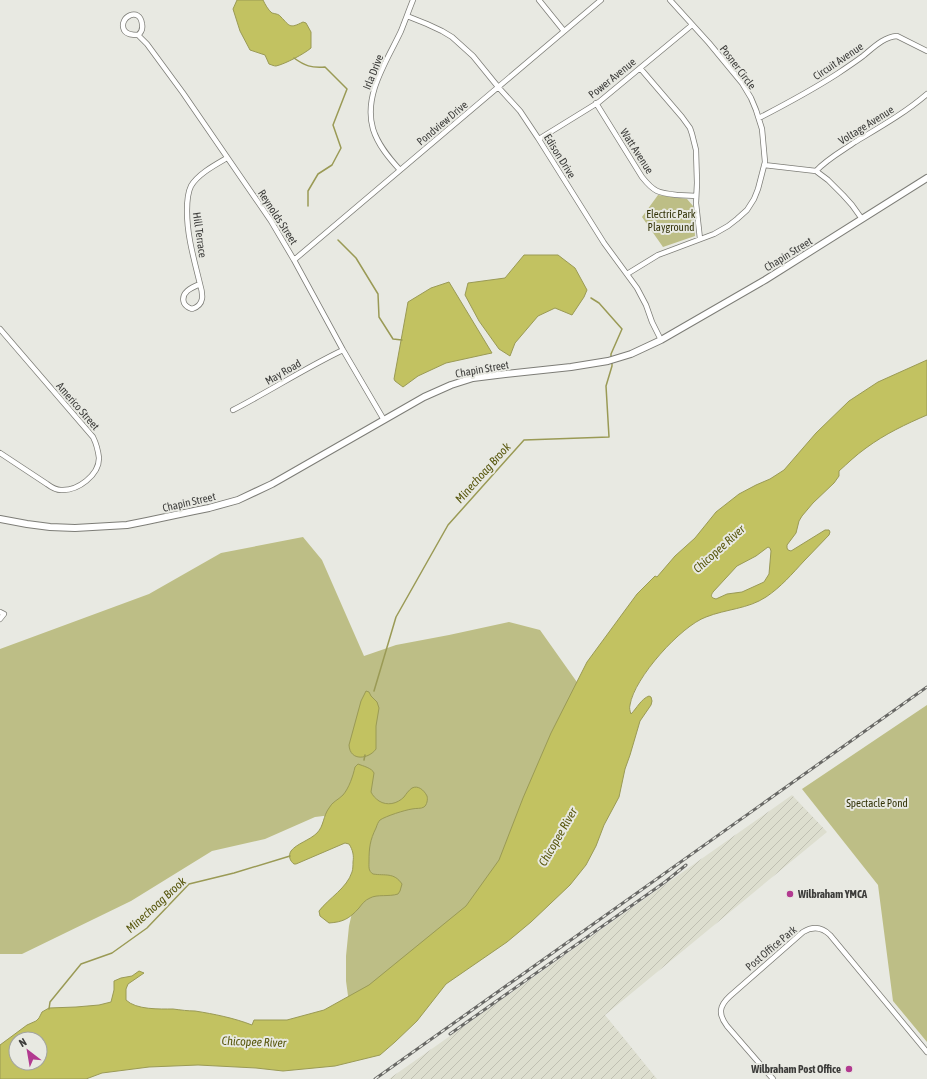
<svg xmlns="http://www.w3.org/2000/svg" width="927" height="1079" font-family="'Asap Condensed',sans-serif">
  <defs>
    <pattern id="industrial-furrows" width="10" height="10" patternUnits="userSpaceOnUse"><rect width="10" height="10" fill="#dddecf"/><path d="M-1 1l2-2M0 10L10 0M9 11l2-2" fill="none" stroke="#bfbfb2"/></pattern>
  </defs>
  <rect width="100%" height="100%" fill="#e8e9e2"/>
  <path fill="url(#industrial-furrows)" d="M792,795L827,832L605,1015L657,1079H389Z"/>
  <path fill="#bdbe86" d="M658,195L687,199L693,206L695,236L663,247L642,217Z
    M303,537L322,560L364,656L396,645L449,635L509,622L540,630L579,685L488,892L349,1003L346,981V956L349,926L362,869L348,813L315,817L265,839L212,851L131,901L22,954H0V649L149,594L221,553Z
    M927,705V1042L893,1001L878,885L802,789Z"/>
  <path fill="#c2c261" stroke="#9a9a55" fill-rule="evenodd" d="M237,0H263C265,4 268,10 272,13C276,14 279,14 281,17C290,26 289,29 303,22L306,23L311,32V48C304,54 285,64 276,66C274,66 272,65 269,64L265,55L250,50L240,31L233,9Z
    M524,255H558L575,268L587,290L584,297L572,315L555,308L538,316L515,343L510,356L499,349L479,321L465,295L468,283L505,278Z
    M449,282L492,353L487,354L446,363L418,376L403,387L395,381L394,379L408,302L431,288Z
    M927,360V415C906,424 885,434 866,448C856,455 848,463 839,471V476L834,483L813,503L802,516L799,521L796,533L787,545V548L788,550L791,551L825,530H829L830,532L829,535C821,544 812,552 804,561C792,574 781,587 766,597C748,609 726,609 706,617C681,626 634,678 630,705C629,708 630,711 631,714C637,708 641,699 649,696L651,697L652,701L651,705L640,721L630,755L625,769L619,797L604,825L596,846L586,865L570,885L531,922L507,942L446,984L417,1021L395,1042L380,1055L335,1066L283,1071L256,1068L198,1065L149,1067L102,1073L86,1079H0V1045L27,1025L36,1021L39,1018L42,1012L49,1008L76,1007L99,1005L111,1002L114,990V981L121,978L132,976L139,971L144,973L128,984L126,989V1000C136,1010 160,1009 173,1009C181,1010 188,1011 195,1011C214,1014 234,1018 252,1025L254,1020H287L324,1010L369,985L466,906L499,860L523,798L551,733L587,662L637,594L655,576L657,577L675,556L695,538L716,512L739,494L756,485L770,479L784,470L816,433L849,401L878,382ZM768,547L770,548L771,551L769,574L764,582L742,592L727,594L716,599L713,598C710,596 712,594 713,592L737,566L756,556ZM16,1039H40V1063H16Z
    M366,691L369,692L371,696L377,702L379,708L376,726V749C369,759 350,762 349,745L361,701Z
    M358,764C363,766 372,768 374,773L371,792C373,796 375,798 379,801C387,806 397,804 404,797C406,794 409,790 412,788C418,785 424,790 427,796C428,799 427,805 424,807C421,809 416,808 412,809C405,810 386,816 380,820C378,822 377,825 376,828C370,840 369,848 369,861C369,866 368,871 373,874C385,876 394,872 402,884L400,891L398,894C389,897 377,894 370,898C365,900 362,904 359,908C349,919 343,922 329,923L320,916L319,911C329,898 347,888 352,872C353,869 353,865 353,862C354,856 353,850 349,844L345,843L296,864H294C290,861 288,856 291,851C296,844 310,840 317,833C324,826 323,816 329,808C332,802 338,800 343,795C349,788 353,776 355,767Z"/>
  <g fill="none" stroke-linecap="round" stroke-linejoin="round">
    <path stroke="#9a9a55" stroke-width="1.5" d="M294,58C305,66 311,68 325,67L347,89L333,125L341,148L332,165L318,174L308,191V206
      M338,240L356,258L378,294L379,317L393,339L402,340
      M591,298L599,303L622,329L611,354V358
      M374,691L396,617L448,525L524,440L609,437L606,386L612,366V362
      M364,760L365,755
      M49,1009L50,1002L81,964L112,953L147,928L189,884L234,873L290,856"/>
    <g stroke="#7d7d77" stroke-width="6">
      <path id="minor" d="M539,0L564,31
        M407,16L427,24L442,31L452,37L473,56L499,88L520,111L538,138L604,243L637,288L646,305L652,322L661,340
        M138,35C133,35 127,35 124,30C118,17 140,6 142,24C143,29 142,32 138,35L147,44L183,93L271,221L294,260L343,350L384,420
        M640,68L682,117L690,128L692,134L696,150L697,183L696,203L700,239
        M596,103L642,177C654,192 658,193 677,195C684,195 690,196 696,196
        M759,118C786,104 812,90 837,74C846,68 855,62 863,56C873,48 883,37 897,36L927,51
        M539,139L599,102L692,25
        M764,165L816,171L828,180L843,195L852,205L862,219
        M400,170C389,158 378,145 373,129C363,95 387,61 401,31C405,21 409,10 413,0
        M816,171C827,159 842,151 855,142C880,127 905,113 927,94
        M294,260L601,0
        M627,274L658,255L714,234L728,226L737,219L747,210L754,199L758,189L765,162L762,129L756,110L751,98L742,83L709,43L670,0
        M200,284C203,294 205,305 192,309C189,308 186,307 184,303C180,292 193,287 200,284C194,259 187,236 187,211C187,203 187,194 191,186C198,174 215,165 227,158
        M0,329L93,437C96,443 98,450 99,458C99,475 78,491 61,490C56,490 51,487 47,484L0,453
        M233,410C270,391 305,368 343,350
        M0,612L4,614L0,619
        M773,1079L727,1026C718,1014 719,1006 730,996L803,932C813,926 822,927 830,935L927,1052"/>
    </g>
    <g stroke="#7d7d77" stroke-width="8">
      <path id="secondary" d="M0,519L27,524L50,527L75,528L127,525L147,521L194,511L209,508L238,500L272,484L424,397L451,385L473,378L497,375L571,367L608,361L631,354L661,340L765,280L927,178"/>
    </g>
    <use href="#minor" stroke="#fff" stroke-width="4.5"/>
    <use href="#secondary" stroke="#fff" stroke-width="6"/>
    <g stroke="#686865" stroke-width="3">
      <path id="rail" d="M450,1034L665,882L686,865
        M375,1079L927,687"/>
    </g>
    <use href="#rail" stroke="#e8e9e2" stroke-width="1.5" stroke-dasharray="4.5" stroke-linecap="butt"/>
  </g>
  <g fill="#b23a90" stroke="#e8e9e2" stroke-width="1.5">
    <circle cx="790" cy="894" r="4"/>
    <circle cx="849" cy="1069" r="4"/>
  </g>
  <g text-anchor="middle" stroke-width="4" stroke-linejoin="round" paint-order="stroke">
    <g font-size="11" fill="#3c3c3a" stroke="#e8e9e2">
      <text transform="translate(838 61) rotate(-34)" y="4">Circuit Avenue</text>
      <text transform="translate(738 67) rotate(53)" y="4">Posner Circle</text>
      <text transform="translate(373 72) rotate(-68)" y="4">Irla Drive</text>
      <text transform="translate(612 78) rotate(-39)" y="4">Power Avenue</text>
      <text transform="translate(442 123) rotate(-40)" y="4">Pondview Drive</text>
      <text transform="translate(866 125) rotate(-32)" y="4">Voltage Avenue</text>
      <text transform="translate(637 151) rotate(57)" y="4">Watt Avenue</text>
      <text transform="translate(560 156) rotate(58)" y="4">Edison Drive</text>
      <text transform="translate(278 217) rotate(57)" y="4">Reynolds Street</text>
      <text transform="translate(200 235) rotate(82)" y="4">Hill Terrace</text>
      <text transform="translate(788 254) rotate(-32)" y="4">Chapin Street</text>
      <text transform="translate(482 369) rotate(-10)" y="4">Chapin Street</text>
      <text transform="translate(283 372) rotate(-30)" y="4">May Road</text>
      <text transform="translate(78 406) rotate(49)" y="4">Americo Street</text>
      <text transform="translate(189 502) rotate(-13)" y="4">Chapin Street</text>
      <text transform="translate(771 948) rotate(-40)" y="4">Post Office Park</text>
    </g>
    <g font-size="11" fill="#333308" stroke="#e8e9e2">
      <text x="671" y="218">Electric Park<tspan x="671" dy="13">Playground</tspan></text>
      <text x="877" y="807">Spectacle Pond</text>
    </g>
    <g font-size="11" font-weight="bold" fill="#3c3c3a" stroke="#e8e9e2" text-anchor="start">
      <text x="798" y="898">Wilbraham YMCA</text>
      <text x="841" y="1073" text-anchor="end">Wilbraham Post Office</text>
    </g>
    <g font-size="12" font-style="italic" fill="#58570d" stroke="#e8e9e2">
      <text transform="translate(483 473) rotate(-48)" y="4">Minechoag Brook</text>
      <text transform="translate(719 549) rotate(-42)" y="4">Chicopee River</text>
      <text transform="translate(558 837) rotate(-60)" y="4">Chicopee River</text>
      <text transform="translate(156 905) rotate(-42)" y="4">Minechoag Brook</text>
      <text transform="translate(254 1042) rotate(2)" y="4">Chicopee River</text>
    </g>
  </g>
  <g transform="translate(28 1051) rotate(329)"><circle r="19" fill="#e8e9e2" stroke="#a3a49f"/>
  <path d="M0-3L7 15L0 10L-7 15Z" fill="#b23a90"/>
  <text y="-6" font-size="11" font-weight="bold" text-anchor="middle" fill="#3c3c3a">N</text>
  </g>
</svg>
